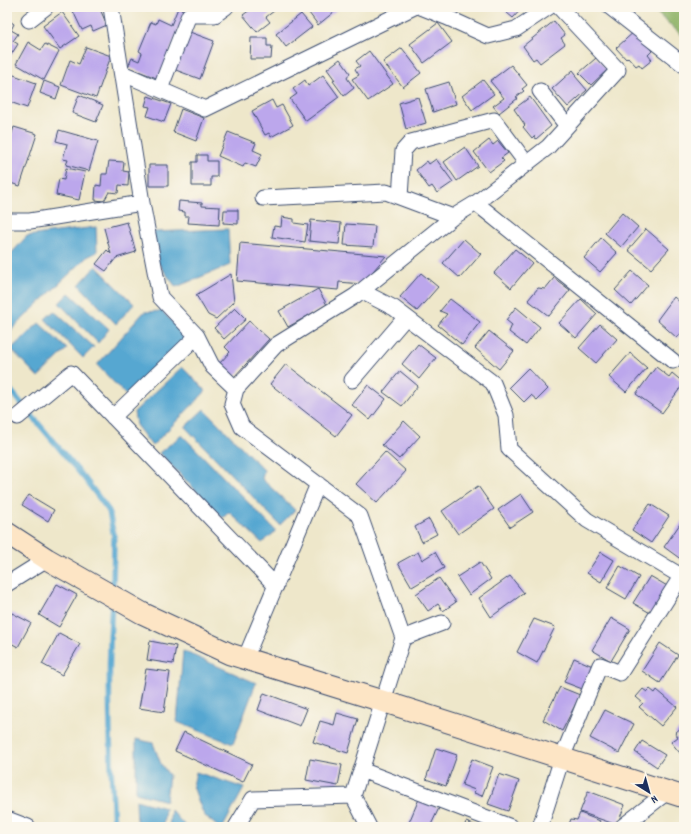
<svg xmlns="http://www.w3.org/2000/svg" width="691" height="834" font-family="Dekko,sans-serif">
  <rect width="100%" height="100%" fill="#fbf7ec"/>
  <filter id="ink" filterUnits="userSpaceOnUse"><feTurbulence type="fractalNoise" baseFrequency=".025" numOctaves="2"/><feDisplacementMap in="SourceGraphic" scale="8" xChannelSelector="R" yChannelSelector="G"/><feConvolveMatrix kernelMatrix="1 2 1 2 8 2 1 2 1" color-interpolation-filters="sRGB"/></filter>
  <filter id="wash" filterUnits="userSpaceOnUse"><feTurbulence type="fractalNoise" baseFrequency=".012" numOctaves="4" result="noise"/><feDisplacementMap in="SourceGraphic" scale="16" xChannelSelector="R" yChannelSelector="G"/><feGaussianBlur stdDeviation="0.9" result="paint"/><feColorMatrix in="noise" values="0 0 0 0 0 0 0 0 0 0 0 0 0 0 0 0 0 1.4 0 .05"/><feComposite in="paint" operator="in"/></filter>
  <g filter="url(#wash)">
    <rect width="100%" height="100%" fill="#eee7ca"/>
    <path fill="#8fb368" stroke="#557163" d="M650,7H684V37Z"/>
    <path fill="#56a7d1" stroke="#386b98" d="M96,227L97,252L87,257L7,334V258L27,236Z
      M228,229L230,265L176,287L158,263L152,232Z
      M96,266L134,304L116,324L79,285Z
      M69,293L109,329L98,343L59,303Z
      M54,311L94,347L83,358L45,319Z
      M162,311L188,338L129,398L97,365L144,312Z
      M39,323L67,349L38,377L11,349Z
      M182,367L206,391L152,446L136,425L134,412Z
      M204,409L264,470L262,479L295,510L280,525L185,427Z
      M182,435L276,531L262,543L229,512L223,518L159,453Z
      M183,651L256,683L233,744L177,722Z
      M136,739L153,743L161,764L169,775L166,801L136,793Z
      M196,772L244,788L223,827H218L204,815L199,803L193,786Z
      M136,800L165,808L163,827H137Z
      M171,810L186,827H169Z"/>
    <g fill="none" stroke-linecap="round" stroke-linejoin="round">
      <path stroke="#56a7d1" stroke-width="5.5" d="M7,386L85,479L109,511L114,537L113,591
        M112,601C107,677 110,752 114,827"/>
    </g>
    <g id="blocks">
      <path fill="#bca7ec" d="M71,7H99L107,25L93,31L91,26L82,30Z
        M254,7H271L274,11L266,17L270,22L257,32L243,15Z
        M309,7H340L318,25L306,9Z
        M500,7H523L513,18Z
        M178,8L186,11L159,79L128,67L132,58L139,61L142,53L139,51L151,22L156,24L158,19L171,25Z
        M62,12L79,36L60,49L43,26Z
        M301,14L312,27L286,47L276,34Z
        M7,19L14,24L11,30L18,34L13,41L18,44L7,61Z
        M554,21L565,35L561,38L565,44L540,63L536,58L533,60L523,46Z
        M438,23L452,42L424,63L410,44Z
        M187,31L214,41L200,79L173,69Z
        M635,31L652,51L648,55L652,60L642,68L639,64L636,66L628,57L626,59L616,48Z
        M251,38H267V46H272L271,59H250Z
        M28,42L41,50L45,44L59,51L44,80L16,64Z
        M86,47L111,56L96,98L61,85L70,60L79,64Z
        M402,48L421,73L403,87L383,62Z
        M369,51L393,84L368,101L352,79L359,75L355,69L360,66L356,61Z
        M596,58L607,70L591,85L579,73Z
        M340,59L350,73L347,78L354,88L344,96L333,81L335,80L327,69Z
        M511,65L527,85L522,89L524,91L516,97L518,98L499,113L493,106L504,98L490,81Z
        M573,70L576,74L575,76L587,90L568,107L552,89Z
        M11,74L36,83L27,108L7,101V86Z
        M323,75L339,97L306,121L290,99L297,94L293,89L305,80L308,86Z
        M483,80L494,94L472,110L462,96Z
        M44,81L60,87L56,99L40,93Z
        M449,82L456,104L433,112L426,89Z
        M79,95L103,105L96,122L72,113Z
        M148,96L171,104L164,122L147,116L150,107L145,106Z
        M418,97L426,123L406,129L399,103Z
        M530,97L551,126L536,139L534,136L532,138L523,127L525,125L514,109Z
        M272,100L276,108L282,105L293,125L271,137L269,133L265,135L252,111Z
        M181,109L204,118L196,141L173,132Z
        M14,127L37,134L20,186L7,182V148Z
        M59,130L98,141L89,171L66,165L68,160L63,159L67,144L56,141Z
        M228,132L256,143L253,150L262,154L256,167L245,163L243,167L218,156Z
        M489,140L493,145L498,141L508,153L501,158L504,161L489,172L474,152Z
        M465,147L478,166L457,181L444,162Z
        M197,155H207V161H217V177H211V186H192V162H197Z
        M436,159L453,182L437,193L432,186L429,188L416,170L427,161L429,164Z
        M109,161L124,162L123,171L129,172L128,186L119,185L118,193L109,192L104,201L95,200L96,185L101,186L102,174H107Z
        M149,165H168V186H149Z
        M66,168L85,172L79,200L56,195L59,179L64,180Z
        M179,201L202,203V206L220,207L219,225L188,223L189,216H185V212L178,211Z
        M224,210H238V224L223,223Z
        M622,213L638,227L621,247L605,233Z
        M282,217L294,219V223L308,225L305,242L272,237L274,226L281,227Z
        M311,220L341,223L339,244L309,241Z
        M127,222L136,252L116,258L106,271L96,264L107,250L111,254L104,228Z
        M346,224L375,226L373,247L344,245Z
        M646,229L669,249L651,269L628,250Z
        M601,238L617,253L600,272L584,258Z
        M464,239L481,254L460,278L443,263Z
        M240,243L386,256L362,284L339,282L338,290L237,281Z
        M515,249L532,263L511,288L494,273Z
        M632,271L648,285L631,305L615,290Z
        M421,273L438,287L417,311L400,297Z
        M231,274L234,302L216,319L208,315L196,295Z
        M554,278L570,290L549,316L528,300L538,288L545,289Z
        M318,289L327,305L288,327L279,311Z
        M674,297L684,306V330L677,338L657,320Z
        M450,299L480,322L462,345L438,325L447,314L440,311Z
        M581,299L597,314L576,338L559,323Z
        M516,307L540,327L526,345L509,332L512,325L506,320Z
        M235,308L246,319L224,339L214,328Z
        M249,321L269,339L234,377L219,364L230,352L225,347Z
        M600,324L617,339L596,363L579,348Z
        M489,331L514,351L499,369L475,348Z
        M418,344L436,358L419,379L402,364Z
        M630,353L647,368L626,392L609,377Z
        M286,364L352,415L336,436L270,384Z
        M656,367L669,377L672,373L684,383L662,413L636,394Z
        M528,368L548,389L537,400L531,395L524,402L509,387Z
        M400,371L418,386L402,406L383,392Z
        M368,385L386,399L370,420L352,405Z
        M404,421L420,436L399,459L382,445Z
        M385,452L406,471L377,503L356,484Z
        M478,486L494,509L458,534L442,511Z
        M521,494L533,512L510,527L498,510Z
        M29,495L54,510L48,521L22,505Z
        M650,504L669,516L651,543L632,530Z
        M429,519L437,534L422,542L415,527Z
        M682,521L684,522V557L682,560L664,547Z
        M418,552L422,560L435,552L444,568L412,587L398,563Z
        M601,552L614,560L601,582L587,573Z
        M480,562L491,579L469,595L457,577Z
        M620,566L639,577L626,599L607,588Z
        M510,576L524,593L491,617L479,598Z
        M650,576L669,587L652,614L633,603Z
        M439,578L456,602L443,611L438,604L428,611L416,594Z
        M57,584L77,595L59,627L39,615Z
        M12,613L31,623L18,647L7,641V621Z
        M611,618L630,629L611,661L592,650Z
        M534,619L555,627L537,663L517,652Z
        M59,633L80,644L62,675L42,664Z
        M150,641L176,646L173,664L147,660Z
        M660,643L678,655L660,683L642,671Z
        M574,658L595,667L585,690L564,682Z
        M146,669L170,672L164,712L139,708Z
        M560,687L580,695L562,731L543,720Z
        M643,689L647,692L650,689L655,693L657,690L677,707L661,726L639,707L643,703L636,697Z
        M264,693L307,709L300,726L258,710Z
        M605,710L634,724L619,753L590,738Z
        M337,713L358,719L348,753L313,742L320,721L334,725Z
        M684,725V758L671,742L678,737L675,733Z
        M184,732L252,764L243,782L175,751Z
        M642,741L665,755L657,767L635,752Z
        M436,748L457,755L446,786L426,779Z
        M310,759L342,765L338,786L306,780Z
        M472,759L493,767L482,796L474,793L475,790L462,785Z
        M499,774L519,781L508,811L488,804Z
        M588,791L625,805L617,825L580,812Z
        M419,799L439,808L430,827H407Z
        M580,813L600,821L597,827H568L571,819L577,820Z
        M466,822L479,827H464Z"/>
    </g>
  </g>
  <g filter="url(#ink)">
    <use href="#blocks" fill-opacity="0" stroke="#3b4b6e" stroke-width="1"/>
    <g fill="none" stroke-linecap="round" stroke-linejoin="round">
      <g stroke="#3b4b6e" stroke-width="17">
        <path id="street" d="M111,7L142,203L160,297L197,336
          M421,7L446,17L488,36L516,29L549,7
          M610,7L684,65
          M29,20L46,7
          M122,73L205,109L414,7
          M160,89L189,15H215L226,7
          M540,91L567,126
          M400,197L403,151L411,142L494,120L527,164
          M263,198L386,192L453,217
          M476,203L673,361
          M7,221H30L142,203
          M361,291L394,308L493,383L506,415L509,449L587,520L681,576
          M352,380L406,317
          M18,417L71,373L276,586
          M113,417L197,336L212,366L236,389
          M7,584L47,559
          M403,638L442,623
          M245,659L318,484
          M361,770L511,827
          M7,819L28,827
          M236,827L253,799L353,796
          M369,827L353,796L403,638L360,516L242,427L232,404L236,389L276,345L355,296L453,217L476,203L548,147L618,70L559,7
          M540,827L562,758L600,665L620,673L684,572
          M622,827L667,792"/>
      </g>
      <g stroke="#3b4b6e" stroke-width="23">
        <path id="secondary" d="M7,533L47,559L142,613L230,654L382,701L684,797"/>
      </g>
      <use href="#street" stroke="#fff" stroke-width="15"/>
      <use href="#secondary" stroke="#fde5c5" stroke-width="21"/>
    </g>
  </g>
  <rect width="691" height="834" fill="none" stroke="#fbf7ec" stroke-width="24"/>
  <g transform="translate(649 792) rotate(143)" stroke="#fbf7ec" stroke-width="3" paint-order="stroke">
  <path d="M0-3L7 15L0 10L-7 15Z" fill="#1b2f5e"/>
  <text y="-6" font-size="11" font-weight="bold" text-anchor="middle" fill="#1b2f5e">N</text>
  </g>
</svg>
